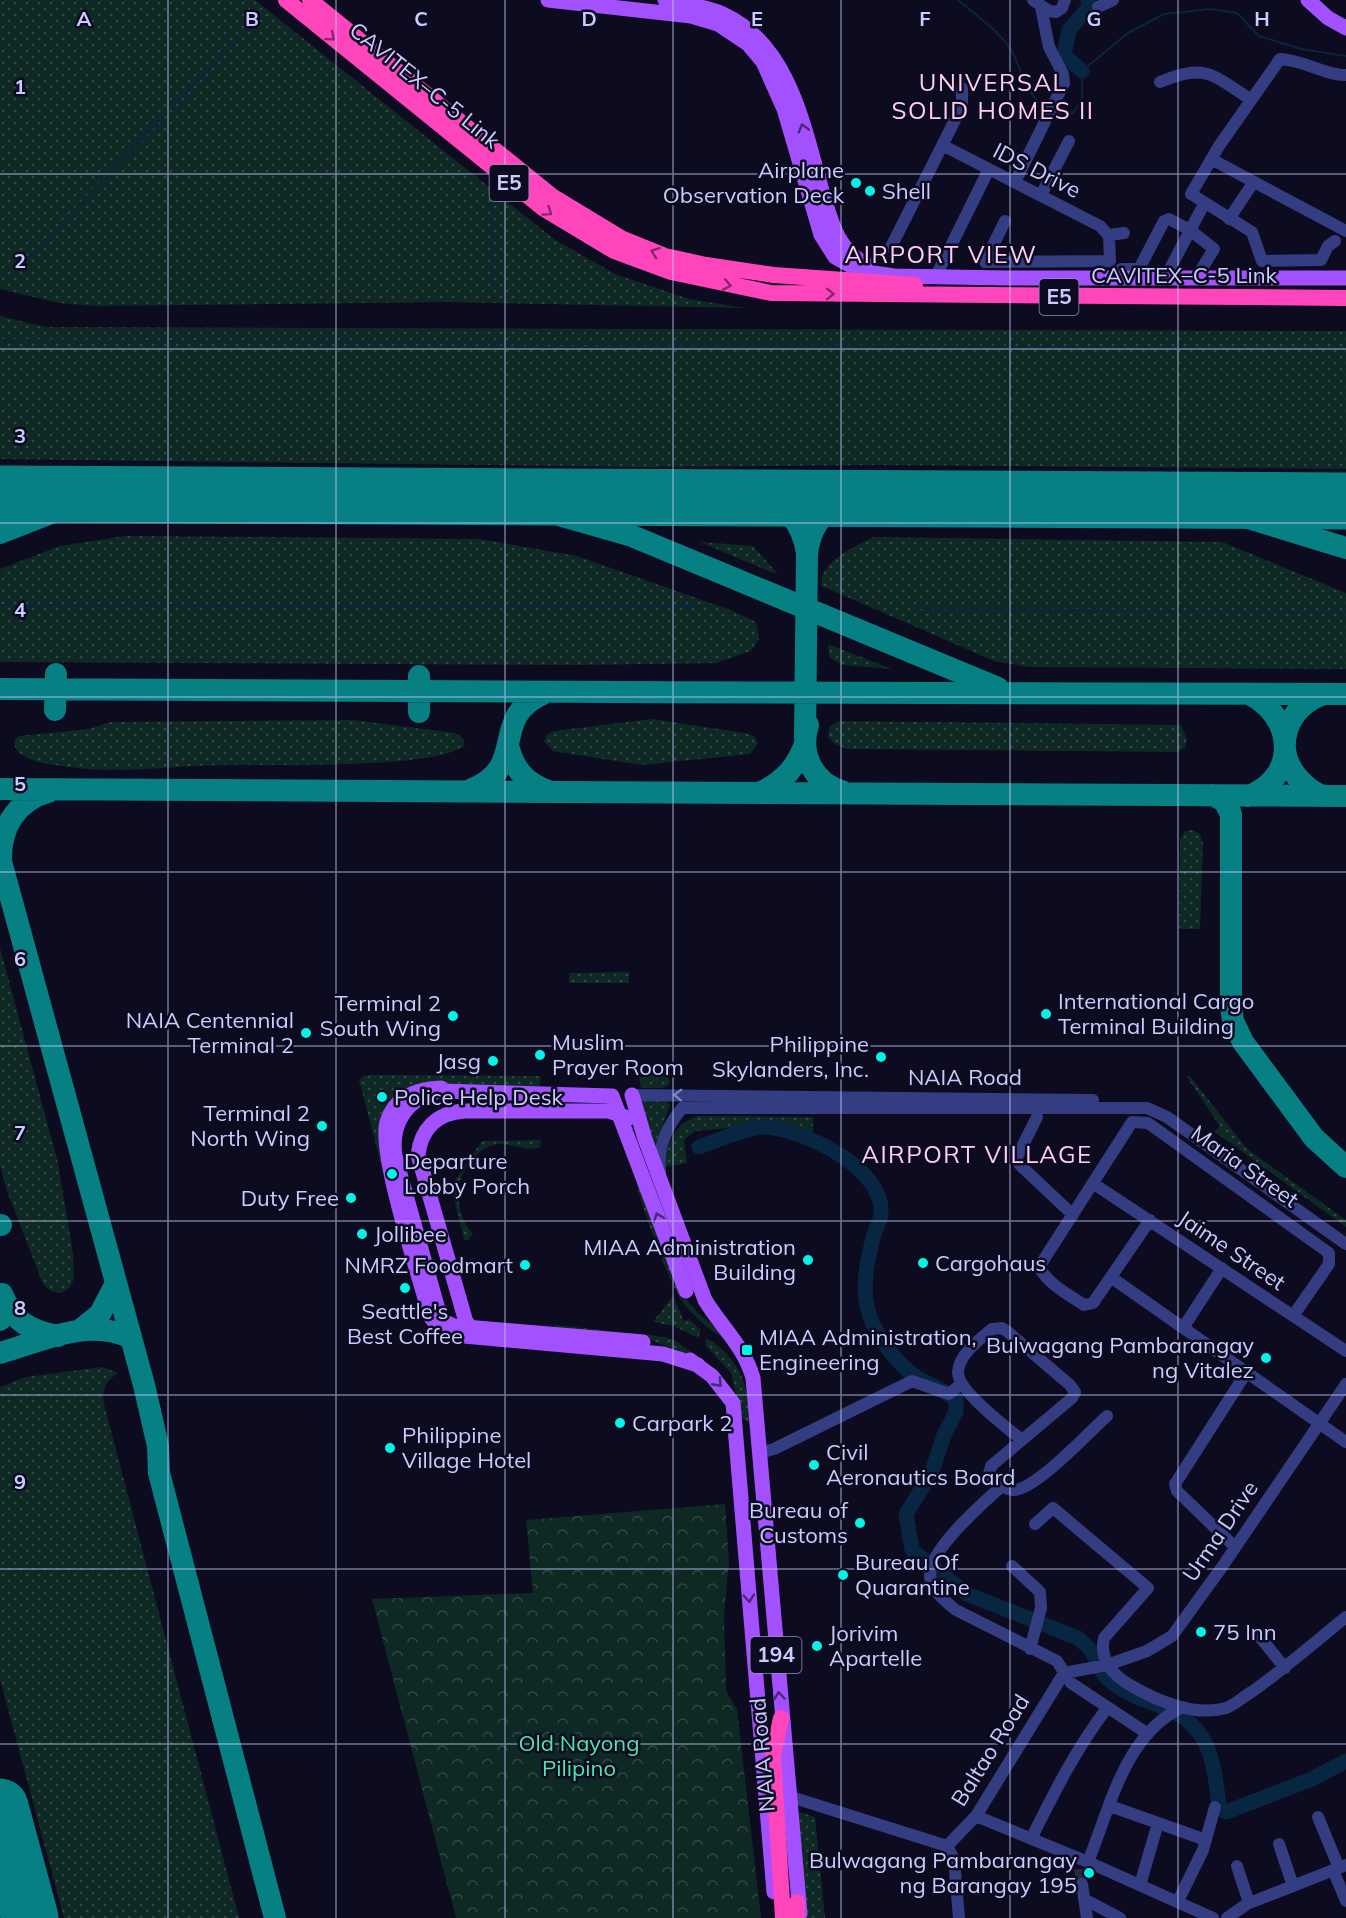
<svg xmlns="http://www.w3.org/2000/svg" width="1346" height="1918" font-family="Mulish,sans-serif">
  <defs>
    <pattern id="grass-dots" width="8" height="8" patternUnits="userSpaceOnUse" patternTransform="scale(1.5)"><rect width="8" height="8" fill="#0e2924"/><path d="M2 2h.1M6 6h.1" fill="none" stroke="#304745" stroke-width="1.8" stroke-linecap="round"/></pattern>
    <pattern id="park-crowns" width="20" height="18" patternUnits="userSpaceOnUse" patternTransform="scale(1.5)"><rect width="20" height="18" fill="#0e2924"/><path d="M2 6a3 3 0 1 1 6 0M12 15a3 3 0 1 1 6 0" fill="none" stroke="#304745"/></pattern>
  </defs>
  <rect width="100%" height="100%" fill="#0c0b1f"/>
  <path fill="url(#grass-dots)" d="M0,0H255L554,239L615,274L689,299L745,308L449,302L96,306L59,303L0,289Z
    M0,316L46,327L1346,331V469L878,465L647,467L0,459Z
    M125,536L480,539L577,556L733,611L756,622L759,639L751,651L716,663L578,665L0,662V569L60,546Z
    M874,537L1222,542L1346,593V669L1028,667L994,661L822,586C816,564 858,544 874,537Z
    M700,542L753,546L777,573L771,572Z
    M828,644L892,669L842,665L829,657Z
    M652,719L745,733L754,736L758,743L750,754L641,765L553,751L544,741L548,734L554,731Z
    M353,720L455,733L463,738L465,745C437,770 264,764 220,765C171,766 118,774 69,767C54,765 9,761 15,739L20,736L89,729L110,722Z
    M838,721L1181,725L1187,739L1185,748L1177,752L847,749L835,744L828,737L830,726Z
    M1192,830L1199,833L1203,842L1200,929H1179L1180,840L1185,831Z
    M0,948L58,1163L73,1254L74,1279L69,1288L61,1293L51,1291L43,1284L7,1191L0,1166Z
    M629,972V983H569V973Z
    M642,1073L667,1074L670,1084L663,1088H641L639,1076Z
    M370,1075L541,1076L539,1091L446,1090L401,1113L397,1225L359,1080L363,1076Z
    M1189,1075L1247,1149L1346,1220V1227L1215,1132L1220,1126L1187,1077Z
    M638,1098L666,1099L670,1105L655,1146Z
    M699,1116L813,1117V1133L810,1135L765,1125L695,1131L684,1140L687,1163L666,1167C665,1145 676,1121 699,1116Z
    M541,1140L540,1147C526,1153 506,1139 490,1146C455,1161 449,1208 473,1234L468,1240H464L451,1186L482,1141Z
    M637,1179L684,1297L698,1313L723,1334L722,1337C707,1329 691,1314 681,1300C671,1286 634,1190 637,1179Z
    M673,1296L684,1321L689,1319L701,1330L698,1338L674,1326L653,1322Z
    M556,1325L665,1337L676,1341L702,1360L645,1338L554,1330L553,1326Z
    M706,1339C714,1340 719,1347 725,1352C745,1373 748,1393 751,1421L749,1422L742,1419L731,1373L706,1346Z
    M102,1367L118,1373C106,1381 101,1389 104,1404L239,1918H64L0,1679V1387L26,1377Z
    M797,1811L815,1817L825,1918H806Z"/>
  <path fill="url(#park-crowns)" d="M725,1504L729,1561L724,1616L726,1691L737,1709L761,1918H456L372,1599L533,1593L526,1520Z"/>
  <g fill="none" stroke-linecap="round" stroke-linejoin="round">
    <path stroke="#082641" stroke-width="2" d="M958,0C975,14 997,30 1010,48C1021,66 1026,97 1046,107
      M1054,112L1059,114L1073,113L1082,100V71L1128,33L1164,14L1211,9L1237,13L1259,36L1301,49L1346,56
      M9,278L256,20L263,16
      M492,292L493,191
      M0,340L1346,349
      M0,605L694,607
      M913,608L1346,613"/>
    <path stroke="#082641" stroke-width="15" d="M1082,71L1064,55L1069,30L1089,7L1088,0
      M699,1147C716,1141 747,1127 765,1127C803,1129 884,1168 881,1213C881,1220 876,1228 874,1234C868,1258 862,1282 867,1306C872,1331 893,1359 912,1374C926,1384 942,1388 956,1399V1412L944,1435L931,1474L906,1514L912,1550L967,1594L1078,1638C1082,1642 1088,1646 1091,1651C1101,1665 1098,1673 1114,1684C1131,1696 1144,1700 1163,1707C1211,1725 1214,1763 1219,1807L1226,1812L1312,1779L1346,1761"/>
    <path stroke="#068083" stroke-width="22" d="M438,496L548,512L632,536L998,688
      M756,498C787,504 802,522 807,553C813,514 831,506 867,499
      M1155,500L1245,517L1346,548
      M0,533L97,495
      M0,689C449,693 897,692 1346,694
      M1324,694C1287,706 1272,748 1298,778C1305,786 1314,794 1325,796
      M55,710L56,674
      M419,712V676
      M808,725C799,753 813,783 842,791
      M805,737L807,553
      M509,749C515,772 528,783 548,791
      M0,789L1346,796
      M470,790C530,767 488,718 543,694
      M761,792C783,782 796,768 805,744
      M1212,795L1224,801L1231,814V1006L1233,1021L1243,1042L1314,1138L1346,1167
      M1248,796C1299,778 1295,716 1249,694
      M0,858L144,1385L158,1446L159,1473L275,1918
      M1,861C0,828 16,801 48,792
      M0,1225H1
      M0,1320L2,1294C13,1321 30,1331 58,1336
      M80,1330L100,1314L116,1283
      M0,1353C42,1341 89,1317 131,1338
      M0,1882L19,1896L30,1918"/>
    <path stroke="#068083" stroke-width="57" d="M0,494L1346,501
      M0,1807L30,1918"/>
    <path stroke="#282841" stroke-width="12" stroke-dasharray="12 6" stroke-linecap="butt" d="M1080,1869L1082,1884"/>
    <path stroke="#343d81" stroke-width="12" d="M1033,0L1049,11L1056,12L1062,8L1065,0
      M1098,7L1113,0
      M1160,82C1205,63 1211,74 1250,99
      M944,146L1100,226L1109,236L1110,261
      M1211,159L1346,231
      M1015,182L1064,83L1063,74L1049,47L1041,7
      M1041,195L1069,141
      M1229,219L1253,183
      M1005,221L985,262L1110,261
      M1109,235L1124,233
      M1335,241L1328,246L1321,260L1262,261L1252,232L1191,194L1219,146L1280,59C1304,60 1324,75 1346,75
      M891,247L958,114L962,103V88
      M1121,269H1139L1164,221L1169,219L1190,230L1214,249L1196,278
      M936,276L989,169
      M1165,278L1204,204
      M632,1095L1093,1100
      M1037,1117L1016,1159L1020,1165L1073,1215
      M660,1172C658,1146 666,1128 682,1108H1147L1167,1117L1346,1244
      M1094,1184L1346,1351
      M1150,1220L1093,1303L1084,1305C1068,1294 1048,1284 1039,1267L1132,1122L1148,1123L1329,1253V1264L1293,1316
      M1112,1278L1346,1442
      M1183,1328L1222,1268
      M1022,1440C1007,1428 957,1390 958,1372C959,1354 980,1339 992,1329L1002,1328L1008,1332L1070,1385L1075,1392L1072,1398L991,1466L989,1474C996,1480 1002,1488 1012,1490C1033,1493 1090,1431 1107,1416
      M759,1453L774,1449L912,1381L949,1394L961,1384
      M1002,1486C984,1502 927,1551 930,1577C932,1591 946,1602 956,1610L1057,1661L1071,1683L1148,1734
      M1035,1524L1053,1508L1148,1588L1104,1638C1099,1660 1113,1675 1130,1685C1157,1701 1195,1717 1226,1708C1235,1705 1244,1696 1253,1691C1285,1668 1315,1642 1346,1617
      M1235,1547L1177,1491L1175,1484L1246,1373
      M1012,1566L1040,1592L1041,1608L1030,1649
      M1259,1636L1285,1668
      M1064,1673L1107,1665L1147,1651L1172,1636L1222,1567L1346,1384
      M788,1796L947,1846
      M1110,1806L1206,1840
      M976,1816L1088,1862L1213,1918
      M1318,1817L1339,1868
      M1031,1839C1055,1791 1074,1752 1107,1708
      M1279,1844L1293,1886
      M947,1846L976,1816L1064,1673
      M947,1846L954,1859L959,1918
      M1088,1862C1110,1808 1125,1733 1183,1707
      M1237,1866L1249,1903
      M1333,1870L1346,1901
      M1082,1884L1087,1918
      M1140,1885L1158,1823
      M1084,1899L1120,1918
      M1178,1901L1203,1850L1215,1807
      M1227,1918L1247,1904L1346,1865"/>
    <path stroke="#a351ff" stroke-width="15" d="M548,0L691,16L718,24L748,44L763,62L784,109L821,235L835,257L860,271L894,276L1006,278H1346
      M665,0C684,4 705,6 723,14C793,46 805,135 825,201C833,228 840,251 866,264
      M1308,0L1328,18L1346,28
      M441,1088C417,1089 395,1096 387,1122C378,1153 420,1278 430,1316L440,1330L453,1335L663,1354L698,1365
      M632,1095L645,1139L705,1300C722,1328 744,1346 753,1378L800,1914
      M478,1334L466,1322L418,1155C421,1129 437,1113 464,1111H608L629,1118
      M690,1360L712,1376L733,1403L774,1892"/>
    <path stroke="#ff45bb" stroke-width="16" d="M286,0L544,209L614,251L671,272L771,293L1346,298
      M310,0L552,196L623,239L665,256L706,265L774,275L915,285
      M781,1718L773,1756L783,1918
      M797,1918V1902"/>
    <path stroke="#a351ff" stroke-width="15" d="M643,1342L454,1326L441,1320L395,1156C390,1123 407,1098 440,1091L612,1096L686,1291"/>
  </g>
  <defs><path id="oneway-chevron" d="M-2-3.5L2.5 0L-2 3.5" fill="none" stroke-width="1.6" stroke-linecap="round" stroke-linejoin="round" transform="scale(1.5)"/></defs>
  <g stroke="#86286d">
    <use href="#oneway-chevron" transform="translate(331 37) rotate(40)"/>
    <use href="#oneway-chevron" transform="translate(548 212) rotate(35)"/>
    <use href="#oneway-chevron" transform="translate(655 252) rotate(-160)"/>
    <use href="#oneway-chevron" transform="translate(727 285) rotate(11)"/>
    <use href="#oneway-chevron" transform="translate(830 294) rotate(1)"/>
  </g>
  <g stroke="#482779">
    <use href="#oneway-chevron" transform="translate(803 128) rotate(-106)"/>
    <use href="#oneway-chevron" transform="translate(658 1217) rotate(-110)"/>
    <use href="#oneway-chevron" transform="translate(718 1383) rotate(48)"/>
    <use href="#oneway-chevron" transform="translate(749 1598) rotate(85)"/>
    <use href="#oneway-chevron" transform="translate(779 1696) rotate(-95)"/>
  </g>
  <use stroke="#7f84c0" href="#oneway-chevron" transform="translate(678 1095) rotate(-178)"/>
  <path fill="none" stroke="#caccff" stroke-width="1.5" stroke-opacity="0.55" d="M168,0V1918M336,0V1918M505,0V1918M673,0V1918M841,0V1918M1010,0V1918M1178,0V1918M0,174H1346M0,349H1346M0,523H1346M0,697H1346M0,872H1346M0,1046H1346M0,1221H1346M0,1395H1346M0,1569H1346M0,1744H1346"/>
  <g fill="#00f5e7" stroke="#0c0b1f" stroke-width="2">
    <circle cx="856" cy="183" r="6"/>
    <circle cx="870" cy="191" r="6"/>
    <circle cx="1046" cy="1014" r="6"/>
    <circle cx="453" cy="1016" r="6"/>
    <circle cx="306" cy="1033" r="6"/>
    <circle cx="540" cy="1055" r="6"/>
    <circle cx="881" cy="1057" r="6"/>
    <circle cx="493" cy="1061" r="6"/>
    <circle cx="382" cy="1097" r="6"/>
    <circle cx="322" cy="1126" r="6"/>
    <circle cx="392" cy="1174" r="6"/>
    <circle cx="351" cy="1198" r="6"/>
    <circle cx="362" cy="1234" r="6"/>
    <circle cx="808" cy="1260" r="6"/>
    <circle cx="923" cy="1263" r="6"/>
    <circle cx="525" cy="1265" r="6"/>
    <circle cx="405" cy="1288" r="6"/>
    <rect x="741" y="1344" width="12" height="12" rx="3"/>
    <circle cx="1266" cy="1358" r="6"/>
    <circle cx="620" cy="1423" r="6"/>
    <circle cx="390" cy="1448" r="6"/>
    <circle cx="814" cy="1465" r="6"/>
    <circle cx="860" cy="1523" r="6"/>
    <circle cx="843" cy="1575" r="6"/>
    <circle cx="1201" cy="1632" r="6"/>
    <circle cx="817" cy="1646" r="6"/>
    <circle cx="1089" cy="1873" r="6"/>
  </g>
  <g text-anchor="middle" stroke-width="5" stroke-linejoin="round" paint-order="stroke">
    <g fill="#0c0b1f" stroke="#9192bc" stroke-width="1.5">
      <rect x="489.5" y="165" width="39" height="36" rx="4.5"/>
      <rect x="1039.5" y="279" width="39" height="36" rx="4.5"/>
      <rect x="750.5" y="1637" width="51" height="36" rx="4.5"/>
    </g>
    <g font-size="21" font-weight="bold" fill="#caccff">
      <text x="509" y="190">E5</text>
      <text x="1059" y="304">E5</text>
      <text x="776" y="1662">194</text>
    </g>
    <g font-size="22" fill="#caccff" stroke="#0c0b1f">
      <text transform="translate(425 85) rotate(39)" y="8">CAVITEX–C-5 Link</text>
      <text transform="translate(1037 170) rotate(27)" y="8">IDS Drive</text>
      <text x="1184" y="283">CAVITEX–C-5 Link</text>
      <text x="965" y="1085">NAIA Road</text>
      <text transform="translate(1245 1166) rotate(35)" y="8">Maria Street</text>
      <text transform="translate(1232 1250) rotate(34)" y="8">Jaime Street</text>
      <text transform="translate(1220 1531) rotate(-56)" y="8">Urma Drive</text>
      <text transform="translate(990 1750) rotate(-58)" y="8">Baltao Road</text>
      <text transform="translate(762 1755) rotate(-95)" y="8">NAIA Road</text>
    </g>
    <g font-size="22" fill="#caccff" stroke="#0c0b1f" text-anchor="start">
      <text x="844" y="178" text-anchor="end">Airplane<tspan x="844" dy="25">Observation Deck</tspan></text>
      <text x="882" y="199">Shell</text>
      <text x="1058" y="1009">International Cargo<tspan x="1058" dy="25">Terminal Building</tspan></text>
      <text x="441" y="1011" text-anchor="end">Terminal 2<tspan x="441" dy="25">South Wing</tspan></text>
      <text x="294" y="1028" text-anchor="end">NAIA Centennial<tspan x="294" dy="25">Terminal 2</tspan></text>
      <text x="552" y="1050">Muslim<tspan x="552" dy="25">Prayer Room</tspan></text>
      <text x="869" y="1052" text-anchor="end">Philippine<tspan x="869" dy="25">Skylanders, Inc.</tspan></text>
      <text x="481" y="1069" text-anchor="end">Jasg</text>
      <text x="394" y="1105">Police Help Desk</text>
      <text x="310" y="1121" text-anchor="end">Terminal 2<tspan x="310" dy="25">North Wing</tspan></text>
      <text x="404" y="1169">Departure<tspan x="404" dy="25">Lobby Porch</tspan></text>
      <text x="339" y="1206" text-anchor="end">Duty Free</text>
      <text x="374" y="1242">Jollibee</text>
      <text x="796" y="1255" text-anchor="end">MIAA Administration<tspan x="796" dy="25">Building</tspan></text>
      <text x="935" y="1271">Cargohaus</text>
      <text x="513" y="1273" text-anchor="end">NMRZ Foodmart</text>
      <text x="405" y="1319" text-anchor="middle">Seattle's<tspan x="405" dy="25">Best Coffee</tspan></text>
      <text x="759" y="1345">MIAA Administration,<tspan x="759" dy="25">Engineering</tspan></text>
      <text x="1254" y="1353" text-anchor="end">Bulwagang Pambarangay<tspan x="1254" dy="25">ng Vitalez</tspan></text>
      <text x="632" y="1431">Carpark 2</text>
      <text x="402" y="1443">Philippine<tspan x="402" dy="25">Village Hotel</tspan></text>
      <text x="826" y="1460">Civil<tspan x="826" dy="25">Aeronautics Board</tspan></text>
      <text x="848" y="1518" text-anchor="end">Bureau of<tspan x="848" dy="25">Customs</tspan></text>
      <text x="855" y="1570">Bureau Of<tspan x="855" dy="25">Quarantine</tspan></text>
      <text x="1213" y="1640">75 Inn</text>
      <text x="829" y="1641">Jorivim<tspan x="829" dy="25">Apartelle</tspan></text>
      <text x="1077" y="1868" text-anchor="end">Bulwagang Pambarangay<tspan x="1077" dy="25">ng Barangay 195</tspan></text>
    </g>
    <g font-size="22" fill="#50e4a8" stroke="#0c0b1f">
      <text x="579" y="1751">Old Nayong<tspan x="579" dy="25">Pilipino</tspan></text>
    </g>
    <g font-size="24" letter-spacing="1.5" fill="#ffccf4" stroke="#0c0b1f">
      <text x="993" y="91">UNIVERSAL<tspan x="993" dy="28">SOLID HOMES II</tspan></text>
      <text x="941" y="263">AIRPORT VIEW</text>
      <text x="977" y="1163">AIRPORT VILLAGE</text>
    </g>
  </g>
  <g font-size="20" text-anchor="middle" font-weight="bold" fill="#caccff" stroke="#0c0b1f" stroke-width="5" stroke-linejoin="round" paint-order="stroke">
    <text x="84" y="26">A</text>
    <text x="252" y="26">B</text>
    <text x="421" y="26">C</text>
    <text x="589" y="26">D</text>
    <text x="757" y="26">E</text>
    <text x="925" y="26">F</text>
    <text x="1094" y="26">G</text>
    <text x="1262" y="26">H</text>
    <text x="20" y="94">1</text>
    <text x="20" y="268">2</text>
    <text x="20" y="443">3</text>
    <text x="20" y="617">4</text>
    <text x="20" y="791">5</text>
    <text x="20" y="966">6</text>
    <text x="20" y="1140">7</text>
    <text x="20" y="1315">8</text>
    <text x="20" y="1489">9</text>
  </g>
</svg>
